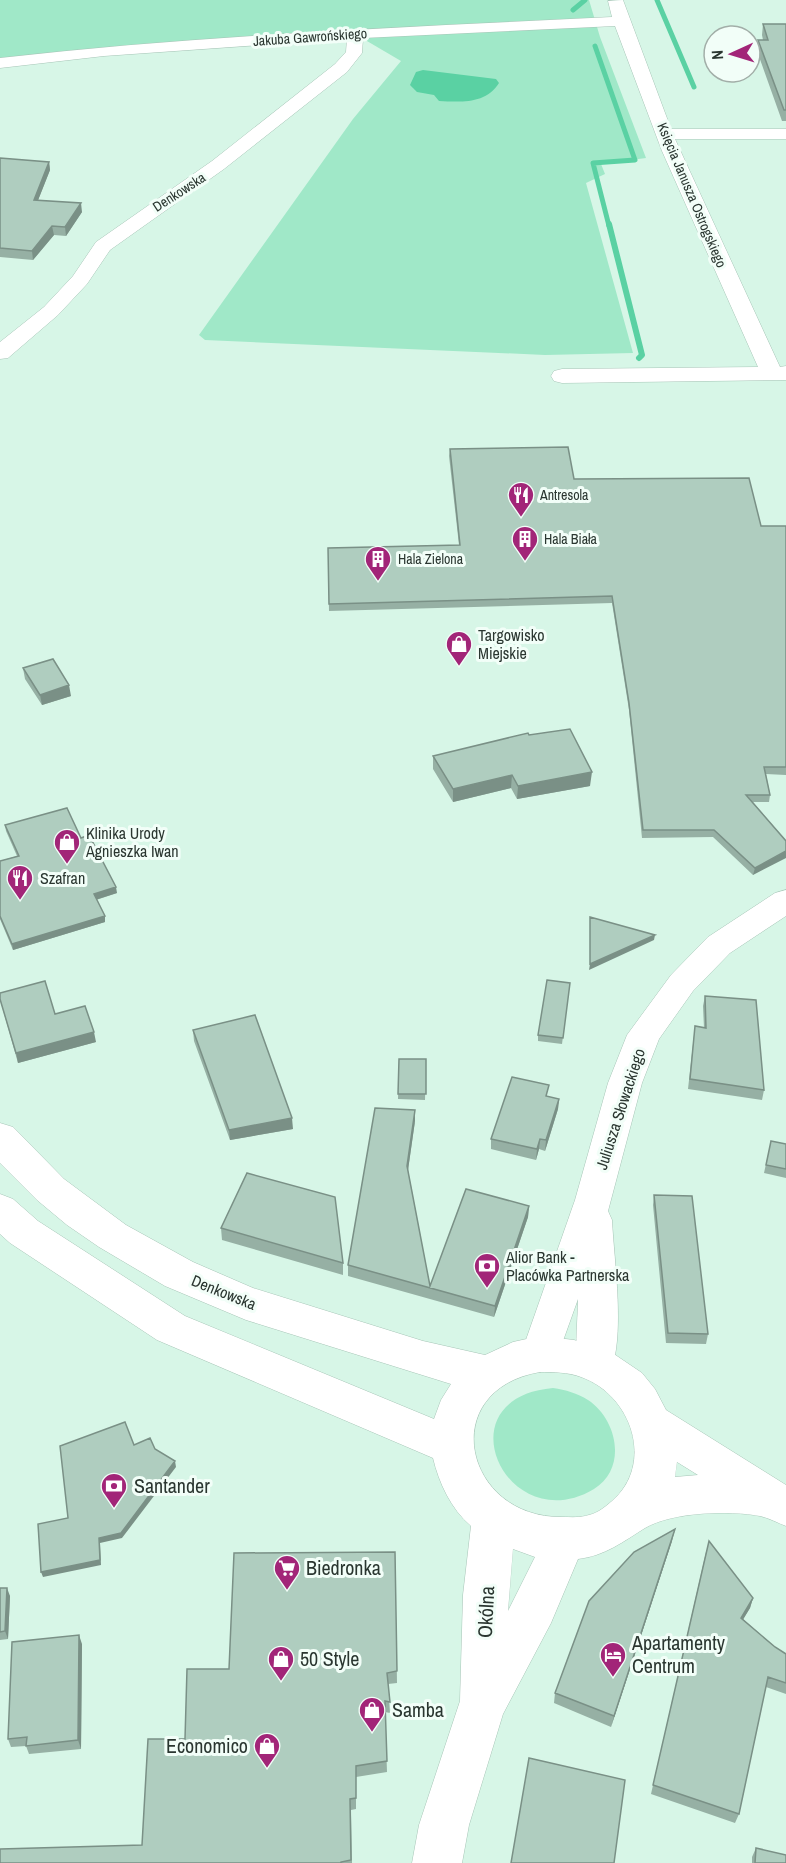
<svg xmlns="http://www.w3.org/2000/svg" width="786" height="1863" font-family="'Archivo Narrow',sans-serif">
  <rect width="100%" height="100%" fill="#d7f6e7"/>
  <path fill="#a0e8c8" d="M0,0H589L600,37L646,158L601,164L605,174L586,183L633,353L545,355L205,340L199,335L353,119L401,61L355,34L0,63Z
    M553,1388C566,1390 577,1393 588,1400C617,1419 628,1468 594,1489C507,1541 440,1398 553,1388Z"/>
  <path fill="#5ad1a3" d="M423,70L496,79L499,83C486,104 462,102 439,101L434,95L417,92L410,85L416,72Z"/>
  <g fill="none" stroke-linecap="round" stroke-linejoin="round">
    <path stroke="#5ad1a3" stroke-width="5" d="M657,0L694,87
      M573,10L585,0
      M595,46L635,160L593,163L609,226"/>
    <path stroke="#5ad1a3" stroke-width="6" d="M609,224L642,355L639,358"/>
    <g stroke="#a7c5b7" stroke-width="1">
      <path id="street" d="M623,0L671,129H786V139H675L780,367L786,366V380L562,383L554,381L551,376L554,371L562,369L758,367L662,151L615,26L363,38L362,53L347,72L224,169L110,250L87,284L58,315L8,358L0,359V342L44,307L73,276L96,242L212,161L335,64L346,52L347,39L104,56L0,68V58C203,35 408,27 612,17L608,1Z
        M786,890V916L730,953L693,991L659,1039L642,1083L608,1211L612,1220C614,1261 626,1339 609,1375L595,1380L581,1375C573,1357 578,1321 578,1299L554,1366L540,1371L526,1366L521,1354L575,1200L608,1083L627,1035L671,975L708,937L775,893Z"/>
    </g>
    <g stroke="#a7c5b7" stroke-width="1">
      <path id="secondary" d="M0,1123L13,1127L64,1179L126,1225L193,1262L253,1288L423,1341L485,1355L513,1342L540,1336L574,1340L608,1350L642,1373L655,1389L666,1410L786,1485V1526C778,1523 769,1518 760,1516C729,1510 672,1512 645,1528C624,1541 605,1556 578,1559L551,1623L503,1714L469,1825L462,1863H412L419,1825L460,1701L463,1595L471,1526C451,1509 439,1483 433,1458L157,1340L10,1243L0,1234V1194L13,1199L38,1221L185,1316L434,1419L441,1400L451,1384L246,1320L165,1286L99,1247L67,1225L37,1200L0,1163ZM540,1372C553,1372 568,1372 581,1377C632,1395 655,1464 612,1501C605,1507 598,1513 589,1515C580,1518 571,1517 562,1517C464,1518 435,1390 540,1372ZM677,1462L698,1475L675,1477ZM513,1549L535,1557L508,1611Z"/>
    </g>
    <use href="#street" fill="#fff" fill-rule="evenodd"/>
    <use href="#secondary" fill="#fff" fill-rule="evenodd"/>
  </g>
  <path fill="#96b0a4" d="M763,24L786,25V121H782L757,51L758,40H763L762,35Z
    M0,158L49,162L50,170L38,200L82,212L66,236L54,235L33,260L0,257Z
    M450,449L761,526H786V775L766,774L770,795L769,802H753L786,841L753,875L713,837L642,838L629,710L612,603L329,611L328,548L459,545L449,456Z
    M23,668L71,696L42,705L25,679Z
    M529,735L590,786L517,799L511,788L453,802L433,769V756Z
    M5,825L81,838L117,893L96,900L105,922L13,950L0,919V861L17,856L6,831Z
    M570,983L562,1044L538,1041V1035Z
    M0,993L55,1014L96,1042L18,1063L1,1003Z
    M705,996L764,1090L762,1100L688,1089L695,1026L704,1028L703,1006Z
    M193,1030L293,1129L230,1140L194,1041Z
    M399,1059H426L425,1100L398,1099Z
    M559,1099L558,1109L545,1151L539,1149L536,1160L491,1149V1139Z
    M415,1121L408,1170L430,1286L529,1206L528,1217L494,1317L348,1276V1265Z
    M771,1141L786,1144V1178L764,1173Z
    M654,1195L708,1334L706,1344L666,1343L653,1205Z
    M221,1228L343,1263V1275L222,1240Z
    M672,1541L611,1727L554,1703L555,1693Z
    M395,1552L397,1683L388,1684L390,1713L385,1712L387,1772L356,1777V1809L351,1810L352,1863H0L142,1845L185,1739L229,1669Z
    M706,1552L753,1598L750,1608L743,1619L775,1647L786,1654V1694L766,1687L739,1814L735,1823L651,1794Z
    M0,1588L10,1596L8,1639L0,1640Z
    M82,1644L81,1749L29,1754L26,1746L11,1747L8,1739Z
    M756,1848L786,1863H752V1857Z"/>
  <path fill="#7a9086" d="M49,162L50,170L35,208L34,200Z
    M81,203L82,212L66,236L65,227Z
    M52,226L54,235L33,260L32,251Z
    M69,685L71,696L42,705L40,695Z
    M592,772L590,786L517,799L518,786Z
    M512,775L511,788L453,802V789Z
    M786,851V858L753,875L755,868Z
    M116,887L117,893L95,900L94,894Z
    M105,916V922L13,950L12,944Z
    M655,935L654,940L589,970L590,964Z
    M94,1032L96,1042L18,1063L16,1053Z
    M559,1099L558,1109L545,1151L546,1140Z
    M415,1110V1121L407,1177V1166Z
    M292,1118L293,1129L230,1140L229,1130Z
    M540,1139L539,1149L536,1160L537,1149Z
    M529,1206L528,1217L494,1317L495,1306Z
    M175,1461L176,1467L122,1538L100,1543L101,1565L43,1577L41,1572L99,1538Z
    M675,1529L672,1541L611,1727L614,1716Z
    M7,1588L10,1596L8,1639L5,1631Z
    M753,1598L750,1608L738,1628L741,1618Z
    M79,1635L82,1644L81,1749L78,1740Z"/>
  <path fill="#afcdbf" stroke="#7a9086" stroke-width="1.5" d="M763,24H786V110H784L758,40H768Z
    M0,158L49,162L34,200L81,203L65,227L52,226L32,251L0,248Z
    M568,447L574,479L749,478L761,526H786V767H764L770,795H746L786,841V851L755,868L714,830H643L629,703L612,596L329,604L328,548L460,545L450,449Z
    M53,659L69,685L40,695L23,668Z
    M570,729L592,772L518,786L512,775L453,789L433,756L528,733L529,735Z
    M67,808L81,838L89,835L116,887L94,894L105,916L12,944L0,916V861L19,856L5,825Z
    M590,917L655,935L590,964Z
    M547,980L570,983L563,1038L538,1035Z
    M45,981L55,1014L85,1006L94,1032L16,1053L0,999V993Z
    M705,996L756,1000L764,1090L690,1079L695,1026L706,1028Z
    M255,1015L292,1118L229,1130L193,1030Z
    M399,1059H426V1094H398Z
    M512,1077L549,1085L546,1096L559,1099L546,1140L540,1139L537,1149L491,1139Z
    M375,1108L415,1110L407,1166L430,1286L466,1189L529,1206L495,1306L348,1265Z
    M771,1141L786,1144V1169L766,1165Z
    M247,1173L335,1197L343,1263L221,1228Z
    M654,1195L692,1196L708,1334L668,1333Z
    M125,1422L134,1445L150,1438L155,1449L175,1461L121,1533L99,1538L100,1560L41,1572L38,1524L68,1518L60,1446Z
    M675,1529L614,1716L555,1693L589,1601L634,1552Z
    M709,1541L753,1598L741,1618L775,1647L786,1654V1683L768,1677L739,1814L653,1785Z
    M395,1552L397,1671L387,1673L390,1702L385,1701L387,1761L356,1766V1798L350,1799L351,1860L341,1862V1863H0V1849L142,1845L148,1739H185L187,1669H229L234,1553Z
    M0,1588H7L5,1631L0,1632Z
    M79,1635L78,1740L26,1746L27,1737L8,1739L12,1642Z
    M529,1758L625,1780L614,1863H511Z
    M756,1848L786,1855V1863H755Z"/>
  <defs>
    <g id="restaurant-pin" transform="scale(1.35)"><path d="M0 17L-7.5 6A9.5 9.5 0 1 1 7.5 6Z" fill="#a22578" stroke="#f2fef8"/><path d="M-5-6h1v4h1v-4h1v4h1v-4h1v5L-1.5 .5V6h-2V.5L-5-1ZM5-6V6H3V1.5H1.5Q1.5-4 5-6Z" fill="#fff"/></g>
    <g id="building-pin" transform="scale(1.35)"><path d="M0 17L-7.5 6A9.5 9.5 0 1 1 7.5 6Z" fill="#a22578" stroke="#f2fef8"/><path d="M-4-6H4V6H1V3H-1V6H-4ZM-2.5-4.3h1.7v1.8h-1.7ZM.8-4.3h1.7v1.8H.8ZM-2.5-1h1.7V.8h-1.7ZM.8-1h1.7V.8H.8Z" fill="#fff"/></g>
    <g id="shop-pin" transform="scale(1.35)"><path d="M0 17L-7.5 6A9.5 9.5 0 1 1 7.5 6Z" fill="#a22578" stroke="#f2fef8"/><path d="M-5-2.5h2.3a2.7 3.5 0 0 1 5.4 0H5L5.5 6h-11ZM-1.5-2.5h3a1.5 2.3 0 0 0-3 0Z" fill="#fff"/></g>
    <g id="bank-pin" transform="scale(1.35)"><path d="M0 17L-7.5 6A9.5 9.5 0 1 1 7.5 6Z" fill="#a22578" stroke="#f2fef8"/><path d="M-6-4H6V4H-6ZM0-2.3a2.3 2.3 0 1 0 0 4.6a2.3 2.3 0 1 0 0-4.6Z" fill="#fff"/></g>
    <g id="supermarket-pin" transform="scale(1.35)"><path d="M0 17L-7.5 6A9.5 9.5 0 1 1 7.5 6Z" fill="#a22578" stroke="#f2fef8"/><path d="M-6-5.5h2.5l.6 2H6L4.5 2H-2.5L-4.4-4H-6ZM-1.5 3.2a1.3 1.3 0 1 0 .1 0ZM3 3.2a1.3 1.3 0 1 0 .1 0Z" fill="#fff"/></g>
    <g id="hotel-pin" transform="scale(1.35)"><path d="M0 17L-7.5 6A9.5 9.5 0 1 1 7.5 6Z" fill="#a22578" stroke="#f2fef8"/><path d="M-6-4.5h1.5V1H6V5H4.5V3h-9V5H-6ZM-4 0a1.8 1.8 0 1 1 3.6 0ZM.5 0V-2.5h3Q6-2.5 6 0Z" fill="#fff"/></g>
  </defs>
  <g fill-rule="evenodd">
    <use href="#restaurant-pin" x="521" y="495"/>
    <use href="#building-pin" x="525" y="539"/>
    <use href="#building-pin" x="378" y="559"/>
    <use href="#shop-pin" x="459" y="644"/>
    <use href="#shop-pin" x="67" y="842"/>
    <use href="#restaurant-pin" x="20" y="878"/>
    <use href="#bank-pin" x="487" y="1266"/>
    <use href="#bank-pin" x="114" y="1486"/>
    <use href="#supermarket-pin" x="287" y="1568"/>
    <use href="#hotel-pin" x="613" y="1655"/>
    <use href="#shop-pin" x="281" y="1659"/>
    <use href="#shop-pin" x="372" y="1710"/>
    <use href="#shop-pin" x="267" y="1746"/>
  </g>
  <g text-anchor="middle" stroke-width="6" stroke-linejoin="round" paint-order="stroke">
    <g font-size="14" fill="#2a3630" stroke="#f2fef8">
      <text transform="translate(310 37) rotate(-4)" y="5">Jakuba Gawrońskiego</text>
      <text transform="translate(179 192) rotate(-33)" y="5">Denkowska</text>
      <text transform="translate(692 195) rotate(67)" y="5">Księcia Janusza Ostrogskiego</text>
    </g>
    <g font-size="14" fill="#2a3630" stroke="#f2fef8" text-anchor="start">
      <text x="540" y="500">Antresola</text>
      <text x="544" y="544">Hala Biała</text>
      <text x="398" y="564">Hala Zielona</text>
    </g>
    <g font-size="16" fill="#2a3630" stroke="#f2fef8" text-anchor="start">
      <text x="478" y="641">Targowisko<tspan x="478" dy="18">Miejskie</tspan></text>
      <text x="86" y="839">Klinika Urody<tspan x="86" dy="18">Agnieszka Iwan</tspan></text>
      <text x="40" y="884">Szafran</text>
      <text x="506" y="1263">Alior Bank -<tspan x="506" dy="18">Placówka Partnerska</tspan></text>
    </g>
    <g font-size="16" fill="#2a3630" stroke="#f2fef8">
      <text transform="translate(620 1109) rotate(-72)" y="6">Juliusza Słowackiego</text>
      <text transform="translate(224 1292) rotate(22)" y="6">Denkowska</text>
    </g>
    <g font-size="20" fill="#2a3630" stroke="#f2fef8" text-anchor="start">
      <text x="134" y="1493">Santander</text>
      <text x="306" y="1575">Biedronka</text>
      <text x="632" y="1650">Apartamenty<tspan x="632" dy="23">Centrum</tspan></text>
      <text x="300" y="1666">50 Style</text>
      <text x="392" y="1717">Samba</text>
      <text x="248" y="1753" text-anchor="end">Economico</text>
    </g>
    <g font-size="20" fill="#2a3630" stroke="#f2fef8">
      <text transform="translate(486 1612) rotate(-87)" y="7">Okólna</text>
    </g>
  </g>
  <g transform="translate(732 54) rotate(266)"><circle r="28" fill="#f2fef8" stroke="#a2aea8" stroke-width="1.5"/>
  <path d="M0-4.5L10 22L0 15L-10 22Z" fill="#a22578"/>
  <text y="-9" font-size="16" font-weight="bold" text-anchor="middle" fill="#2a3630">N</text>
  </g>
</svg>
